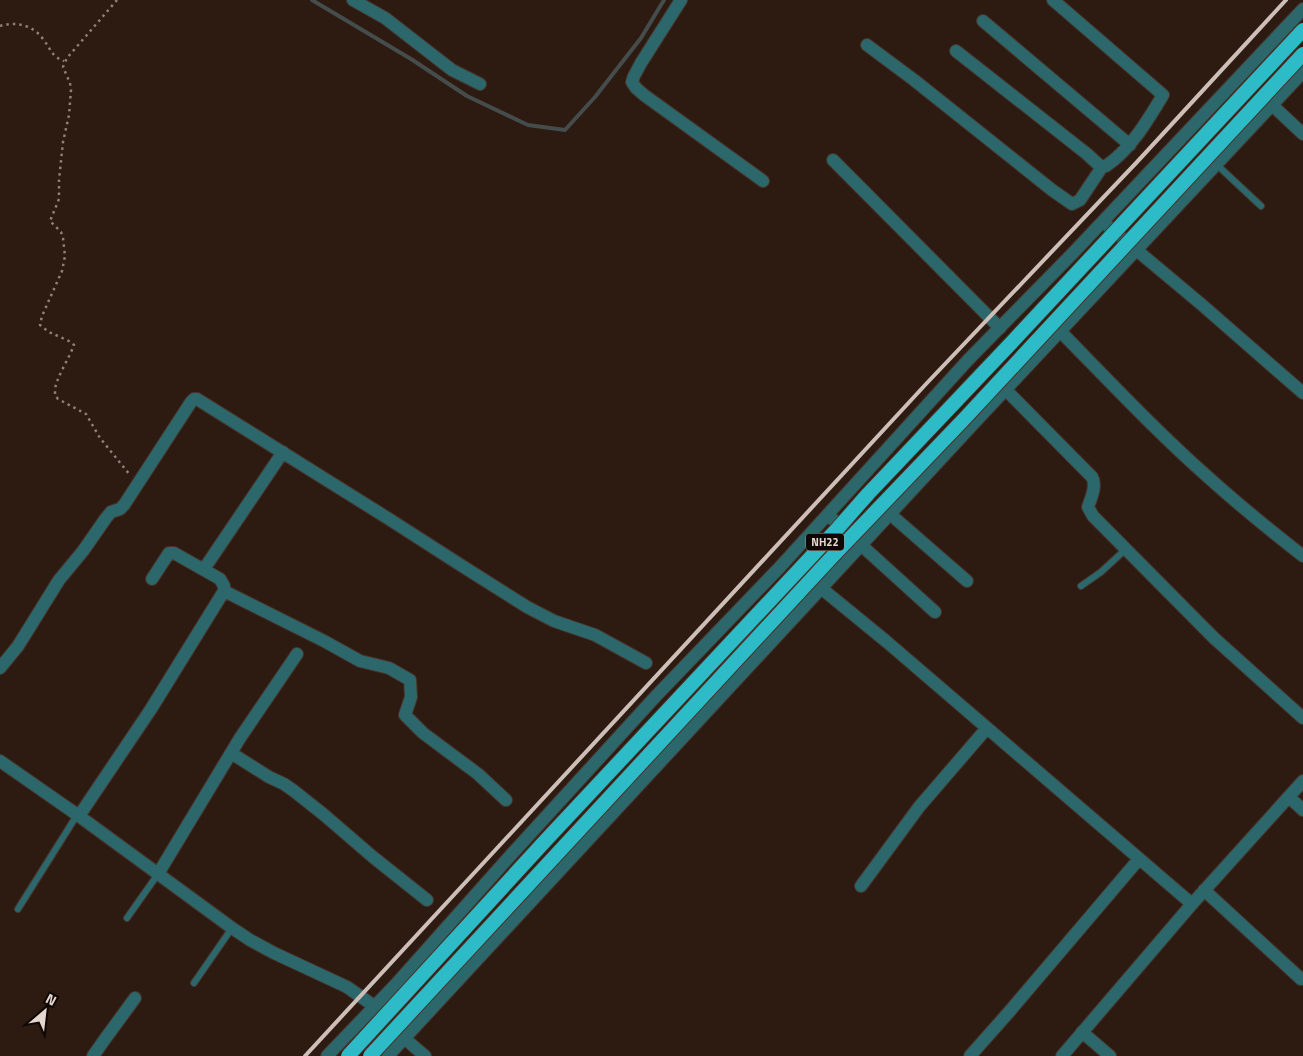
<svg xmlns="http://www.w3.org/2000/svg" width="1303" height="1056" font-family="'Titillium Web',sans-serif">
  <rect width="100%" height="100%" fill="#2d1a10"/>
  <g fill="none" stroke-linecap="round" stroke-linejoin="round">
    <path stroke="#454c4c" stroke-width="4" d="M312,0L411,59L467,96L528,125L565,130L595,97L641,38L664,0"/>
    <g stroke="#47342b" stroke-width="8">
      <path id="service" d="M1216,164L1261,206
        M1081,586L1101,572L1126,549
        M18,909L77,815
        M127,918L158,874
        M194,983L232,928"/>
    </g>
    <g stroke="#47342b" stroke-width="14">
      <path id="minor" d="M353,0L385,18L452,70L480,84
        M681,0L641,63L634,76L632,82L636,88L644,95L763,181
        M983,21L1130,145
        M867,45L914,80L1052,190L1072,204L1080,200L1102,167
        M956,51L1087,154L1100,166H1106C1131,149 1148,120 1163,95L1053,0
        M1272,105L1303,134
        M833,160L1000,328
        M1103,222L1201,304L1303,393
        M1060,331C1109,381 1157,432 1209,478C1239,505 1271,531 1303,556
        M1005,389L1092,477C1097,486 1091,498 1088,507L1093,516L1214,638L1303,718
        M890,514L967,581
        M828,515L935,612
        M204,569L283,452
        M821,588L887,642L1192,904
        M224,591L324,641L360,661L389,668L410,680L411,697L405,715L423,733L478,774L506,800
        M0,668L18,646L59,580L83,551L106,518L111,512L120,509L124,505L191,402L194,399H197L389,519L459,564L527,607L554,621L595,635L606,641L646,663
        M231,753L269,777L284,784L294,791L323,814L373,857L427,900
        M0,761L79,816L232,928L250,940L274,953L347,987L374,1006
        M1289,797L1303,810
        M79,816L151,709L224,591V586L220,579L174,553H169L152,579
        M158,874L240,738L297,654
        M861,886L919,807L987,728
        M1204,890L1301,979
        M1082,1032L1110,1056
        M404,1038L425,1056
        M93,1056L105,1039L135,998
        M970,1056L1009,1012L1139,859
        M1062,1056L1192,904L1303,781"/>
    </g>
    <g stroke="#47342b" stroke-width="14">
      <path id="tertiary" d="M327,1056L397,983L510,856L656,696L780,567L968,360L1074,252L1303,9
        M388,1056L977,420L1303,72"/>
    </g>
    <path stroke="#8f7f77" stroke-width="2.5" stroke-dasharray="2.5 4" stroke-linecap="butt" d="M117,0L67,58L63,67L70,83L71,90L69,115L63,142L59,180V199L50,221L61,232L63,238L65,256L62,271L42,316L40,325L49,332L71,342L74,345C70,357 54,381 55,392C55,396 56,396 58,399L86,414L100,438L130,475
      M0,26C16,21 33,25 43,39C51,49 51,56 64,61"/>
    <use href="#service" stroke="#2c676c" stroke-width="6"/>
    <use href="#minor" stroke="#2c676c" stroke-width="12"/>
    <use href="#tertiary" stroke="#2c676c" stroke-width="12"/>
    <path stroke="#cdbfb7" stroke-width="4" d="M305,1056L926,384L1137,162L1286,0"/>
    <g stroke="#47342b" stroke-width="16" stroke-linecap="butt">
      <path id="trunk-bridge" d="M348,1056L546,840L838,528L868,494L1013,341L1303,30
        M370,1056L830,559L966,417L1303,54"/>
    </g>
    <use href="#trunk-bridge" stroke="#2dbcc7" stroke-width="14"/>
  </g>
  <g text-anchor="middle" stroke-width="5" stroke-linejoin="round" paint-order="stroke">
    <rect fill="#0f0704" stroke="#a59993" stroke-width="1" x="806" y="533.5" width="38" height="17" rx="4"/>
    <g font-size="11" font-weight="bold" fill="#e5d7d0">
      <text x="825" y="546">NH22</text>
    </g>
  </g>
  <g transform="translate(45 1011) rotate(28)" stroke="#0f0704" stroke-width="4" paint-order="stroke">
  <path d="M0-4L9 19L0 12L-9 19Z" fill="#e5d7d0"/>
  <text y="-8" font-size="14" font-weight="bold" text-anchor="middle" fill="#e5d7d0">N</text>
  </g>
</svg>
